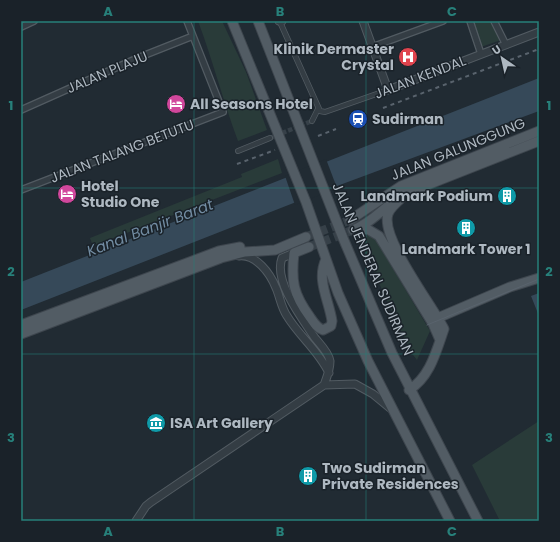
<svg xmlns="http://www.w3.org/2000/svg" width="560" height="542" font-family="Poppins,sans-serif">
  <rect width="100%" height="100%" fill="#212b33"/>
  <path fill="#293b39" d="M198,21H222L246,72L267,130L238,141C223,101 213,61 198,21Z
    M472,21H491L501,40L481,47Z
    M278,159L282,173L93,246L90,238L242,177L241,174Z
    M369,235L376,240L430,331L417,360L410,351L358,237Z
    M539,421V521H500L472,465Z"/>
  <path fill="#364959" d="M539,78V111L337,186L21,310V282Z
    M539,293V316L531,296Z"/>
  <path fill="#212b33" d="M326,159L337,188L295,205L285,176Z"/>
  <g fill="none" stroke-linecap="round" stroke-linejoin="round">
    <path stroke="#364048" stroke-width="4.5" stroke-dasharray="4.5 2" stroke-linecap="butt" d="M270,138L312,121"/>
    <path stroke="#364048" stroke-width="9" stroke-dasharray="9 4.5" stroke-linecap="butt" d="M306,237L350,220
      M309,247L353,230"/>
    <g stroke="#525b62" stroke-width="6">
      <path id="pedestrian" d="M280,22L320,111L325,112L388,90
        M312,121L318,109
        M238,151L270,138"/>
    </g>
    <g stroke="#525b62" stroke-width="8">
      <path id="minor" d="M470,21L481,54
        M494,21L506,45
        M21,27L34,21
        M372,47L443,21
        M21,110L140,57L193,36
        M21,190L223,112L187,21"/>
    </g>
    <g stroke="#525b62" stroke-width="9">
      <path id="tertiary" d="M279,21H282
        M363,21L388,90L539,32
        M294,253L282,258C273,281 303,320 315,338C320,344 329,353 330,361C330,370 327,377 324,385
        M239,256C256,254 270,273 276,288C280,297 281,307 287,316C299,336 319,351 329,373
        M136,521L146,506L151,502L324,385L355,384L373,394L390,408"/>
    </g>
    <g stroke="#3e464e" stroke-width="11">
      <path id="primary" d="M232,21L306,202L338,293L368,361L450,521
        M258,21L343,238L392,353L478,521
        M407,193C401,199 390,207 388,214C380,238 432,305 444,329C436,352 430,377 409,390
        M350,220L401,186L539,131
        M358,228L369,230L379,236L433,324L440,340
        M353,230C374,222 387,203 407,193L539,141
        M309,247L294,253C291,281 293,294 310,317C314,323 317,328 323,330L331,326L332,321C329,300 316,280 326,259
        M433,320L510,287L539,278
        M21,325L219,251L240,247
        M21,334L221,258L245,252L275,250L306,237"/>
    </g>
    <use href="#pedestrian" stroke="#343d44" stroke-width="4.5"/>
    <use href="#minor" stroke="#343d44" stroke-width="5.5"/>
    <use href="#tertiary" stroke="#343d44" stroke-width="7"/>
    <use href="#primary" stroke="#525c64" stroke-width="9"/>
    <path stroke="#59636d" stroke-width="1" d="M427,325L539,279"/>
    <path stroke="#59636d" stroke-width="2" stroke-dasharray="4 4" stroke-linecap="butt" d="M383,108L539,49
      M318,136L336,129
      M237,164L275,150"/>
  </g>
  <path fill="none" stroke="#27807a" stroke-width="1" stroke-opacity="0.55" d="M194,21V521M366,21V521M21,188H539M21,354H539"/>
  <defs>
    <g id="hospital-disc" transform="scale(1)"><circle r="9.5" fill="#e0444e" stroke="#1a2229"/><path d="M-5-5h3v3.5h4V-5h3V5h-3V1.5h-4V5h-3Z" fill="#fff"/></g>
    <g id="hotel-disc" transform="scale(1)"><circle r="9.5" fill="#d1479c" stroke="#1a2229"/><path d="M-6-4.5h1.5V1H6V5H4.5V3h-9V5H-6ZM-4 0a1.8 1.8 0 1 1 3.6 0ZM.5 0V-2.5h3Q6-2.5 6 0Z" fill="#fff"/></g>
    <g id="station-disc" transform="scale(1)"><circle r="9.5" fill="#1a4fb4" stroke="#1a2229"/><path d="M-3-6H3Q5-6 5-4V2Q5 4 3 4L4.5 6H3L1.5 4h-3L-3 6H-4.5L-3 4Q-5 4-5 2V-4Q-5-6-3-6ZM-3.5-4v3h7v-3ZM-3.5 1v1.5H-2V1ZM2 1v1.5H3.5V1Z" fill="#fff"/></g>
    <g id="building-disc" transform="scale(1)"><circle r="9.5" fill="#0f9aa8" stroke="#1a2229"/><path d="M-4-6H4V6H1V3H-1V6H-4ZM-2.5-4.3h1.7v1.8h-1.7ZM.8-4.3h1.7v1.8H.8ZM-2.5-1h1.7V.8h-1.7ZM.8-1h1.7V.8H.8Z" fill="#fff"/></g>
    <g id="museum-disc" transform="scale(1)"><circle r="9.5" fill="#0f9aa8" stroke="#1a2229"/><path d="M0-6L6-3V-2H-6V-3ZM-5-1h2V3h-2ZM-1-1h2V3h-2ZM3-1h2V3H3ZM-6 4H6V6H-6Z" fill="#fff"/></g>
  </defs>
  <g fill-rule="evenodd">
    <use href="#hospital-disc" x="408" y="57"/>
    <use href="#hotel-disc" x="176" y="104"/>
    <use href="#station-disc" x="358" y="119"/>
    <use href="#hotel-disc" x="67" y="194"/>
    <use href="#building-disc" x="507" y="196"/>
    <use href="#building-disc" x="466" y="228"/>
    <use href="#museum-disc" x="156" y="423"/>
    <use href="#building-disc" x="308" y="476"/>
  </g>
  <g text-anchor="middle" stroke-width="3" stroke-linejoin="round" paint-order="stroke">
    <g font-size="14" font-weight="bold" fill="#aeb8c1" stroke="#1a2229" text-anchor="start">
      <text x="394" y="54" text-anchor="end">Klinik Dermaster<tspan x="394" dy="16">Crystal</tspan></text>
      <text x="190" y="109">All Seasons Hotel</text>
      <text x="372" y="124">Sudirman</text>
      <text x="81" y="191">Hotel<tspan x="81" dy="16">Studio One</tspan></text>
      <text x="493" y="201" text-anchor="end">Landmark Podium</text>
      <text x="466" y="254" text-anchor="middle">Landmark Tower 1</text>
      <text x="170" y="428">ISA Art Gallery</text>
      <text x="322" y="473">Two Sudirman<tspan x="322" dy="16">Private Residences</tspan></text>
    </g>
    <g font-size="14" fill="#aeb8c1" stroke="#1a2229">
      <text transform="translate(107 72) rotate(-23)" y="5">JALAN PLAJU</text>
      <text transform="translate(420 77) rotate(-21)" y="5">JALAN KENDAL</text>
      <text transform="translate(458 149) rotate(-22)" y="5">JALAN GALUNGGUNG</text>
      <text transform="translate(122 151) rotate(-21)" y="5">JALAN TALANG BETUTU</text>
      <text transform="translate(373 269) rotate(67)" y="5">JALAN JENDERAL SUDIRMAN</text>
    </g>
    <g font-size="15" font-style="italic" fill="#728ca2" stroke="#1a2229">
      <text transform="translate(150 228) rotate(-21)" y="5">Kanal Banjir Barat</text>
    </g>
  </g>
  <rect width="560" height="542" fill="none" stroke="#1a2229" stroke-width="44"/>
  <g transform="translate(502 58) rotate(326)" stroke="#1a2229" stroke-width="3" paint-order="stroke">
  <path d="M0-3L7 15L0 10L-7 15Z" fill="#aeb8c1"/>
  <text y="-6" font-size="11" font-weight="bold" text-anchor="middle" fill="#aeb8c1">U</text>
  </g>
  <rect x="22" y="22" width="516" height="498" fill="none" stroke="#27807a" stroke-width="1.5"/>
  <g font-size="13" text-anchor="middle" font-weight="bold" fill="#27807a">
    <text x="108" y="16">A</text>
    <text x="280" y="16">B</text>
    <text x="452" y="16">C</text>
    <text x="11" y="110">1</text>
    <text x="549" y="110">1</text>
    <text x="11" y="276">2</text>
    <text x="549" y="276">2</text>
    <text x="11" y="442">3</text>
    <text x="549" y="442">3</text>
    <text x="108" y="536">A</text>
    <text x="280" y="536">B</text>
    <text x="452" y="536">C</text>
  </g>
</svg>
